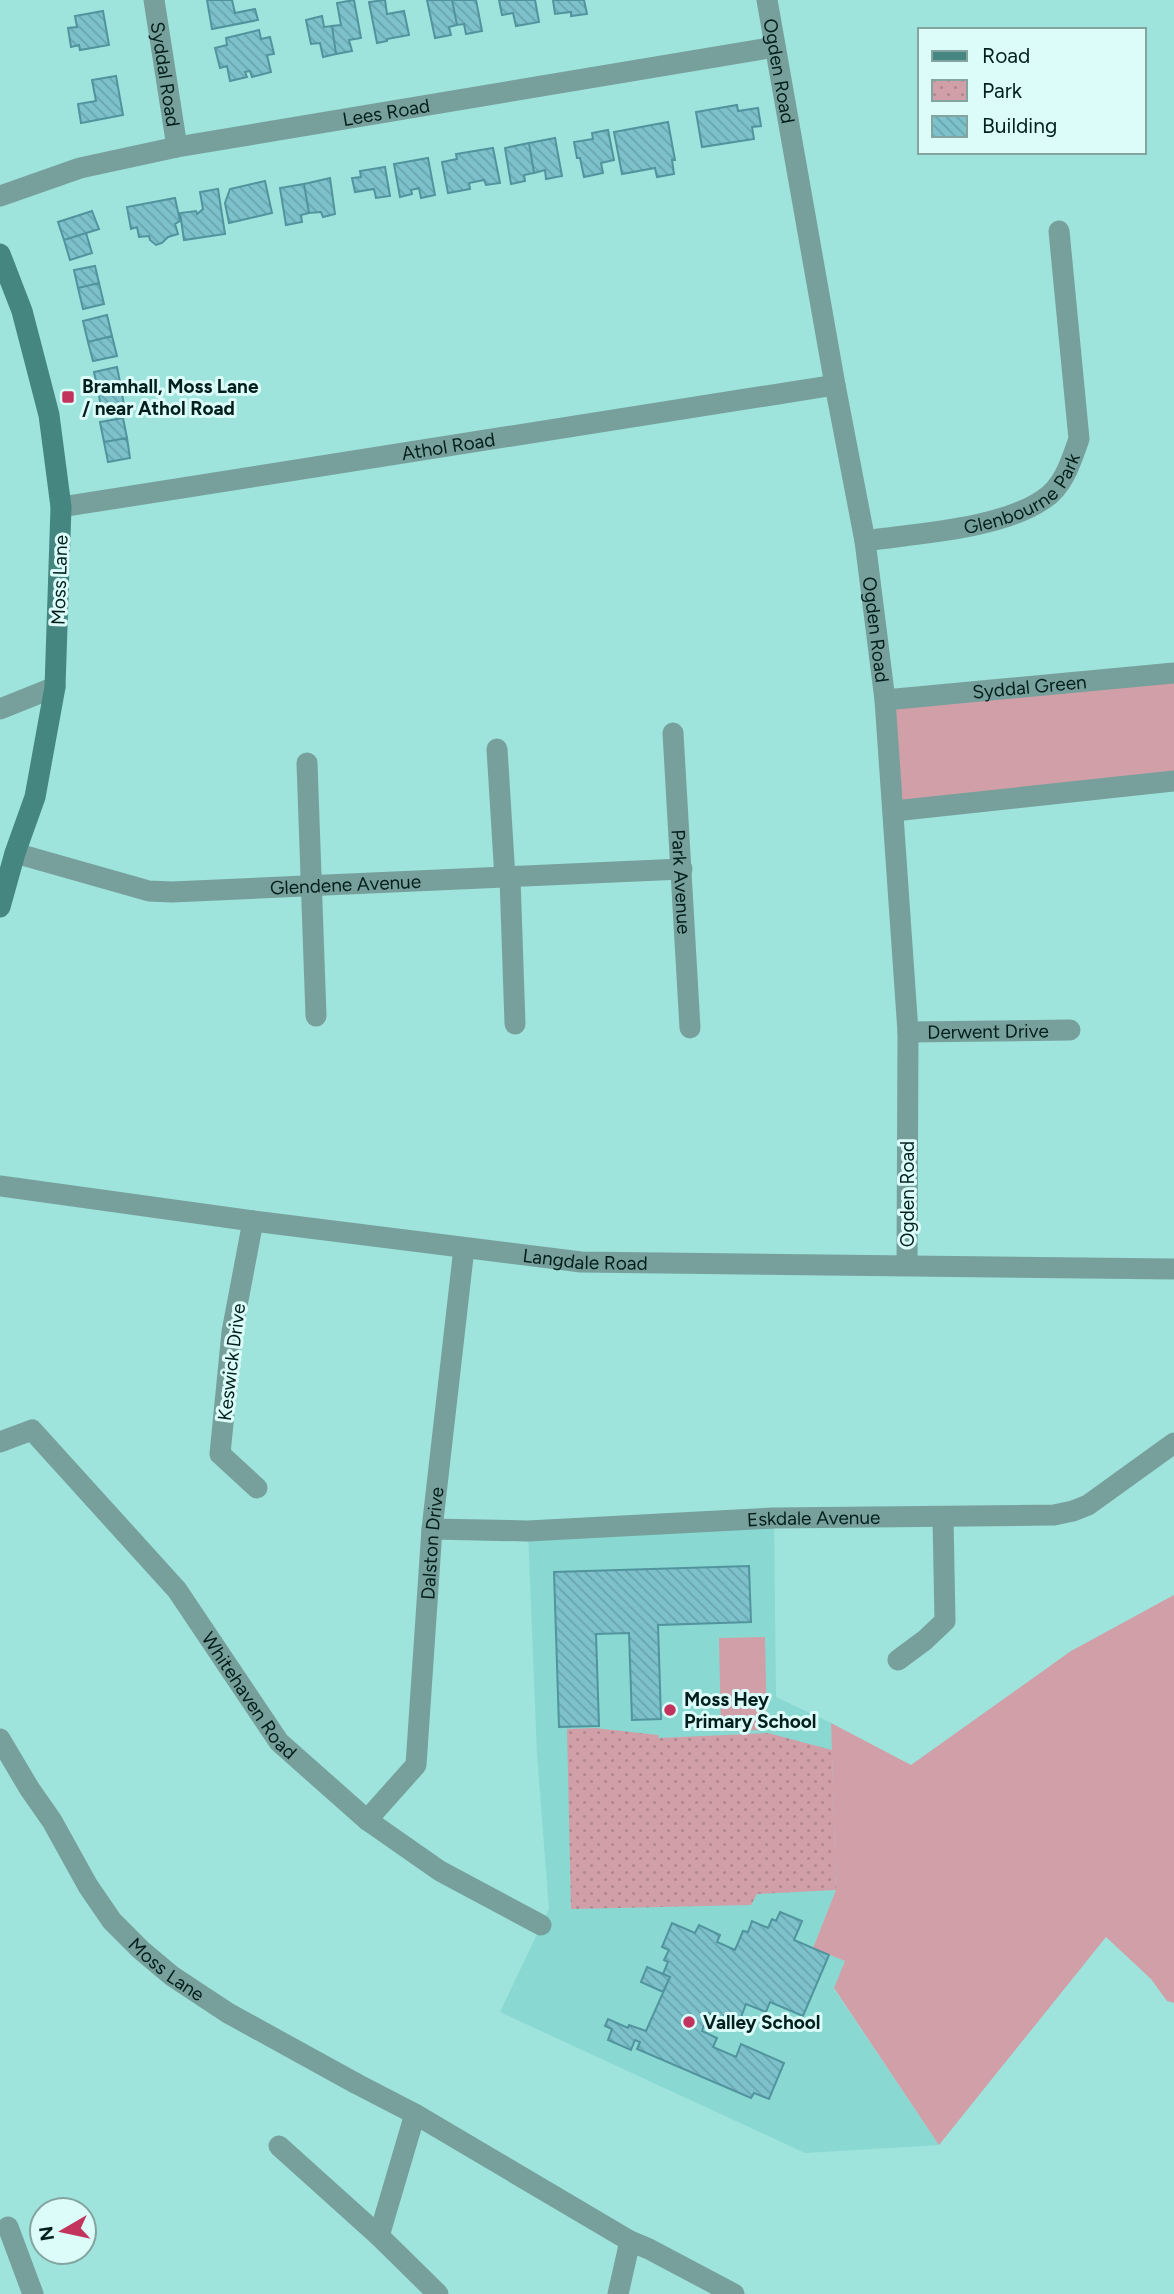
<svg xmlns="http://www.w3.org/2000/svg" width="1174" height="2294" font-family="Figtree,sans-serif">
  <defs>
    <pattern id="park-dots" width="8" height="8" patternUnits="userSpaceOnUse" patternTransform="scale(1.75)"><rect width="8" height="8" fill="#d19fa7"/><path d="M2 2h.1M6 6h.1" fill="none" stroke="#b2888f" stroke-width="1.8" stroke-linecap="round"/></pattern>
    <pattern id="building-back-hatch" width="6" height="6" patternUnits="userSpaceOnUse" patternTransform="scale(1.75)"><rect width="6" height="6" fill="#7dc1cb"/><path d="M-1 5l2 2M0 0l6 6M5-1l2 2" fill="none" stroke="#6aa5ae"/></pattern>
  </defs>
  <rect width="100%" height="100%" fill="#9ee3dc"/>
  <path fill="#89d8d1" d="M774,1518L776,1697L831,1723L836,1890L813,1948L845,1961L834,1989L939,2145L805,2153L500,2012L549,1909L537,1754L528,1531Z"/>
  <path fill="#d19fa7" d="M1174,673V781L894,811L885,700Z
    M1174,1595V2003L1167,2001L1151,1979L1106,1937L939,2145L834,1988L845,1961L813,1948L836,1890L831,1723L911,1765L1071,1651Z
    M765,1637L767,1730L721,1731L719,1638Z"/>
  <path fill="url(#park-dots)" d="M595,1728L658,1735L659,1738L768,1733L832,1750L836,1890L757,1894L751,1905L571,1909L567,1729Z"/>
  <path fill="url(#building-back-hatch)" stroke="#51949e" stroke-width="2" d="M207,0H232L235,13L255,9L258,20L212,29Z
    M354,0L361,38L349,40L352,51L336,54L332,26L341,25L337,3Z
    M385,0L387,14L404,11L409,35L387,39V41L377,43L369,2Z
    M427,0H452L457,25L449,27L451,35L435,38Z
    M452,0H476L482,31L466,34L464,24L457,25Z
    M499,0H535L539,22L516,26L513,13L502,15Z
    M553,0H584L587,14L571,16V12L555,14Z
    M103,11L109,45L80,50L79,45L71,47L68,28L77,27L75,16Z
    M322,16L324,27L332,26L336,54L323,57L320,43L311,44L306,20Z
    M259,30L261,39L270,37L274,54L267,55L271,72L252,77L250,71L245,72L247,77L230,81L227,66L220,68L215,48L227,45L226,38Z
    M116,76L123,115L81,123L78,104L96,101L92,80Z
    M737,105L738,111L758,108L761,126L752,127L754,139L702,147L696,112Z
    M668,122L675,160H672L674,174L657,177L655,168L622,174L614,132Z
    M608,130L614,160L601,163L603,173L584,177L580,158H577L574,142L593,139L592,133Z
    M555,138L562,176L546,179L545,170L534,173L529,143Z
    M529,143L534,173L524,175L525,181L511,184L505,148Z
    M493,148L500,183L486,185L484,180L469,183L470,189L448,193L442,162L457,159L456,154Z
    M428,158L435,195L421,198L419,188L411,190L412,194L400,197L394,164Z
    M385,167L390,196L376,198L374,189L355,192L352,178L361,177L360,171Z
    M330,178L335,214L323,217L321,212L309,213L304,184Z
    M265,181L272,213L229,223L225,203L230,189Z
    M304,184L309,213L301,215L302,222L286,225L280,188Z
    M218,189L225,234L184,240L180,213L196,211L197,214L203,209L200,192Z
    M175,198L180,221L175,224L178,234L168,237L162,243L156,245L150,240L149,236L139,237L137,227L131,229L127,207Z
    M92,211L99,229L64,240L58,222Z
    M86,233L92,253L70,260L64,240Z
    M95,266L99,283L78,288L74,270Z
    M99,283L104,304L83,309L78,288Z
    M107,315L112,336L88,342L83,321Z
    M112,336L117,356L93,361L88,342Z
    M117,367L121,387L98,391L94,372Z
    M121,387L124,406L102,411L98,391Z
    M123,418L127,438L104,442L100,422Z
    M127,438L130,458L108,462L104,442Z
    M749,1566L751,1622L658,1625L661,1719L632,1720L629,1633L596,1634L599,1726L559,1727L554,1572Z
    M780,1912L802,1921L794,1940L829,1955L803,2016L770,2002L766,2012L746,2004L738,2025L709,2013L702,2031L717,2038L713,2047L736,2057L741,2044L784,2063L769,2099L754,2093L751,2098L637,2049L640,2042L635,2040L631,2050L608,2040L612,2029L605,2026L608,2019L628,2028L629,2025L646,2031L670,1977L663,1974L668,1962L664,1960L669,1950L662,1947L672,1923L695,1933L699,1925L720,1935L717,1942L735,1950L743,1931L748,1932L752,1921L768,1928L772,1919L776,1921Z
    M647,1967L670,1977L663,1992L641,1982Z"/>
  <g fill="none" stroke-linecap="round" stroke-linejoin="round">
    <g stroke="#77a09c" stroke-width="21">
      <path id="s1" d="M154,0L177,147"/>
      <path id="s2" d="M767,0L835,385L865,541L885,700L908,1032L907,1265"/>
      <path id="s3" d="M0,196L80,168L177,147L775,47"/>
      <path id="s4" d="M61,507L835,385"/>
      <path id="s5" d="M865,541C918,533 1001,529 1044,499C1064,486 1071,461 1079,439L1059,231"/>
      <path id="s6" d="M885,700L1174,673"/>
      <path d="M0,709L55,687"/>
      <path id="s7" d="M673,733L690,1028"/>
      <path d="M497,749L505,878"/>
      <path d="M307,763L316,1016"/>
      <path d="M894,811L1174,781"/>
      <path id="s8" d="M15,853L149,891L172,892L682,869"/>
      <path d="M510,878L515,1024"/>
      <path id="s9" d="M908,1032L1070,1030"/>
      <path id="s10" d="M0,1186L253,1221L581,1262L1174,1269"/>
      <path d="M253,1221L232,1332L220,1454L257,1488"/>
      <path id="s11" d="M0,1442L32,1430L177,1590L279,1742L367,1820L440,1871L541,1925"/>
      <path id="s12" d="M432,1529L528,1531L774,1518L1054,1515L1073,1511L1088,1505L1174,1443"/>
      <path d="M898,1660L925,1640L945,1621L943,1517"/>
      <path id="s13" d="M0,1739L29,1788L52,1821L88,1886L112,1921L141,1950L172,1976L228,2013L357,2084L415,2114L630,2241L649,2249L734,2294"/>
      <path id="s14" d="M367,1820L416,1765L432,1529L464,1248"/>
      <path d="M279,2146L379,2236L415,2114"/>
      <path d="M8,2227L33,2294"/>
      <path d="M379,2236L438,2294"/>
      <path d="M618,2294L630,2241"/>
    </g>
    <path stroke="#458680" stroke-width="21" d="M0,254L22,311L49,415L61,507L55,687L35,797L15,853L0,907"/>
  </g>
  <g fill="#c2345e" stroke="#dbfcf8" stroke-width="2.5">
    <rect x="61" y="390" width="14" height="14" rx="3.5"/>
    <circle cx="670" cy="1710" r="7"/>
    <circle cx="689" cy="2022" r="7"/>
  </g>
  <g text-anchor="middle" stroke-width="6" stroke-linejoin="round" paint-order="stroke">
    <g font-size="19" fill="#021f1d" stroke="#dbfcf8">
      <text dy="7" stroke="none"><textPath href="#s2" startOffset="72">Ogden Road</textPath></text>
      <text dy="7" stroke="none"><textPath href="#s1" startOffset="75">Syddal Road</textPath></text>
      <text dy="7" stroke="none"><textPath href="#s3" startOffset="396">Lees Road</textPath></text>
      <text dy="7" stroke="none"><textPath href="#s4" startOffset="392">Athol Road</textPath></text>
      <text dy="7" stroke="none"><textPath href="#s5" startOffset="170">Glenbourne Park</textPath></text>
      <text transform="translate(59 580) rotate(-88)" y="7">Moss Lane</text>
      <text dy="7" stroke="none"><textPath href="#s2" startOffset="639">Ogden Road</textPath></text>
      <text dy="7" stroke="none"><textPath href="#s6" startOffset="145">Syddal Green</textPath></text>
      <text dy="7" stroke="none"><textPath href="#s7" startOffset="149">Park Avenue</textPath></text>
      <text dy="7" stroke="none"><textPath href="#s8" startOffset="336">Glendene Avenue</textPath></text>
      <text dy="7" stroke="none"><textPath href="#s9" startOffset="80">Derwent Drive</textPath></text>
      <text transform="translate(907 1194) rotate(-90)" y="7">Ogden Road</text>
      <text dy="7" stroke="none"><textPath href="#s10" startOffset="590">Langdale Road</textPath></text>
      <text transform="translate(231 1362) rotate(-83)" y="7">Keswick Drive</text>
      <text dy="7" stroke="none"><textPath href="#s12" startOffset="382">Eskdale Avenue</textPath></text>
      <text dy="7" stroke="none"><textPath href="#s14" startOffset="296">Dalston Drive</textPath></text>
      <text dy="7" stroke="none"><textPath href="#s11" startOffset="378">Whitehaven Road</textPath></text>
      <text dy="7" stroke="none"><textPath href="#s13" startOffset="287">Moss Lane</textPath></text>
    </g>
    <g font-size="19" font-weight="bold" fill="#021f1d" stroke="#dbfcf8" text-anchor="start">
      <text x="82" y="393">Bramhall, Moss Lane<tspan x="82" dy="22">/ near Athol Road</tspan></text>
      <text x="684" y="1706">Moss Hey<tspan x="684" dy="22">Primary School</tspan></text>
      <text x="703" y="2029">Valley School</text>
    </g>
  </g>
  <rect x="918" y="28" width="228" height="126" fill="#dbfcf8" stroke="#84a4a0" stroke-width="2"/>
  <rect x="932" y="51" width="35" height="10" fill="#458680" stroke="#84a4a0" stroke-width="2"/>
  <text x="982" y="63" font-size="21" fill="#021f1d">Road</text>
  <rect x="932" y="80" width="35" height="21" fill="url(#park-dots)" stroke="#84a4a0" stroke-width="2"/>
  <text x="982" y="98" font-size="21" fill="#021f1d">Park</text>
  <rect x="932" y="116" width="35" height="21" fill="url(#building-back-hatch)" stroke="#84a4a0" stroke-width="2"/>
  <text x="982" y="133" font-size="21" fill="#021f1d">Building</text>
  <g transform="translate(63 2231) rotate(261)"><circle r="33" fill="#dbfcf8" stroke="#84a4a0" stroke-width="2"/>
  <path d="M0-5L12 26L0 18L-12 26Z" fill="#c2345e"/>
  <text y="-10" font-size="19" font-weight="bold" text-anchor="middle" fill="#021f1d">N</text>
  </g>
</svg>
